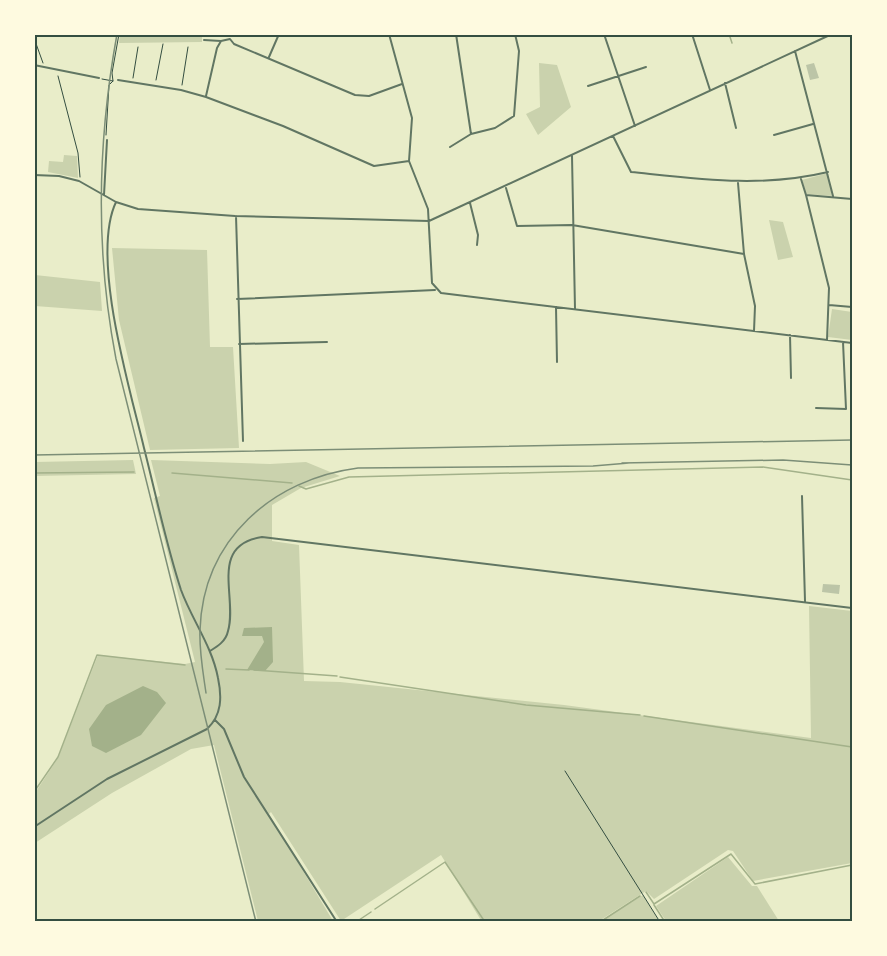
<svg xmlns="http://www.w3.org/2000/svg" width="887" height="956" font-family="Overpass,sans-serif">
  <rect width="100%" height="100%" fill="#e9edc9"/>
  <path fill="#cad2ad" d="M120,35H202V42L119,43Z
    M539,63L557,65L571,107L538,135L526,114L540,107Z
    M64,155L77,156L78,178L48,172L49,161L63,162Z
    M828,173L832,196L806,194L802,180Z
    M769,220L783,222L793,257L778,260Z
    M112,248L207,250L210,347H233L239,448L150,450L119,320Z
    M35,275L100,282L102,311L35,306Z
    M832,309L852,312V340L828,337Z
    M133,460L136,474L35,476V462Z
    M151,460L270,464L306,462L340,476L301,488L272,505V541L299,545L304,681L340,682L564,705L811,738L809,606L852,611V863L753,881L733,851L728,850L654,899L646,891L599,921L482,922L441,855L341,921L271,812L269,814L333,921H258L214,745L191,749L112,793L35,843V793L58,758L98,655L185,664L195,662L154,498L160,496Z
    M728,857L752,886H757L779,921H666L656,906Z
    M643,895L659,921H601Z"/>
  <path fill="#a3b18a" d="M272,627L273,662L265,671L247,670L264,642L262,636H242L244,628Z
    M143,686L157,692L166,703L141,735L106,753L92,746L89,729L106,705Z"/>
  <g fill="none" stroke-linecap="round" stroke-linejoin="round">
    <path stroke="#a3b18a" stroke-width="1.5" d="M729,34L732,43
      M34,473L134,472
      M172,473L292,483
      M299,486L306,489L349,477L763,467L852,480
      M226,669L249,670
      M254,670L337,676
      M340,677L526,705L640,715
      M644,716L852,747
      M34,792L58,757L97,655L185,665
      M646,892L654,904L731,854L755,884L852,865
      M654,905L665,922
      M375,909L445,862L485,922
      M356,922L371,912
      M600,922L640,896"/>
  </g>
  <path fill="#bcc5a7" d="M814,63L819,78L810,80L806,65Z
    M823,584L840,585L839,594L822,592Z"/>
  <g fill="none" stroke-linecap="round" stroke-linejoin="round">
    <path stroke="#344e41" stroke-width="1" d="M34,38L43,63
      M58,76L78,153L80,177
      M133,78L138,47
      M102,79L113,81
      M156,80L163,44
      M182,85L188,47
      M106,135L109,85L113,81L112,73L119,34
      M565,771L660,922"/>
    <path stroke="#617663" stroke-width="2" d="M389,34L412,118L409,161L428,209L432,283L441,293L852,343
      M456,34L471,134
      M604,34L635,126
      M692,34L710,90
      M204,40L221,41L230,39L234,44L355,95L369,96L402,84
      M795,51L833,196
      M269,57L279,34
      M34,65L99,78
      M118,80L181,90L206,97L283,126L374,166L409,161
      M725,83L736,128
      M588,86L646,67
      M206,96L217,48L221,41
      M774,135L813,124
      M613,136L631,172C699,179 761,188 828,172
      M450,147L471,134L495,128L514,116L519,51L515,34
      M572,156L575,309
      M34,175L59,176L79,181L116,202L138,209L235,216L429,221L832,34
      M801,179L806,195L852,199
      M738,183L744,254L755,306L754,331
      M506,188L517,226L572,225L744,254
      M104,195L107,140
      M806,195L829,288L827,340
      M470,203L478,235L477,245
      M236,216L243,441
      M237,299L435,290
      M829,305L852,307
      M556,307L557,362
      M790,335L791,378
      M239,344L327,342
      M816,408L846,409L843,342
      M802,496L805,601
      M210,651C218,646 226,641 228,631C238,598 208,545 262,537L852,608
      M215,720L224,729L244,777L337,922
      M34,827L107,779L207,729C222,715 222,697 218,678C212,646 192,620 181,590C166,544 156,495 144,448C130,389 90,257 116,202"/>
    <path stroke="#7c8e77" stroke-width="1.5" d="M117,34C97,144 95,250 116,359L256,922
      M34,455L852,440
      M622,463L783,460L852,465
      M206,693C203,672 199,651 200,630C203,539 273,479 358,468L593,466L629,463"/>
  </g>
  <rect width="887" height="956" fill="none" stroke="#fefae0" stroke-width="72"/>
  <rect x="36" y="36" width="815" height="884" fill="none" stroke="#344e41" stroke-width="2"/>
</svg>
